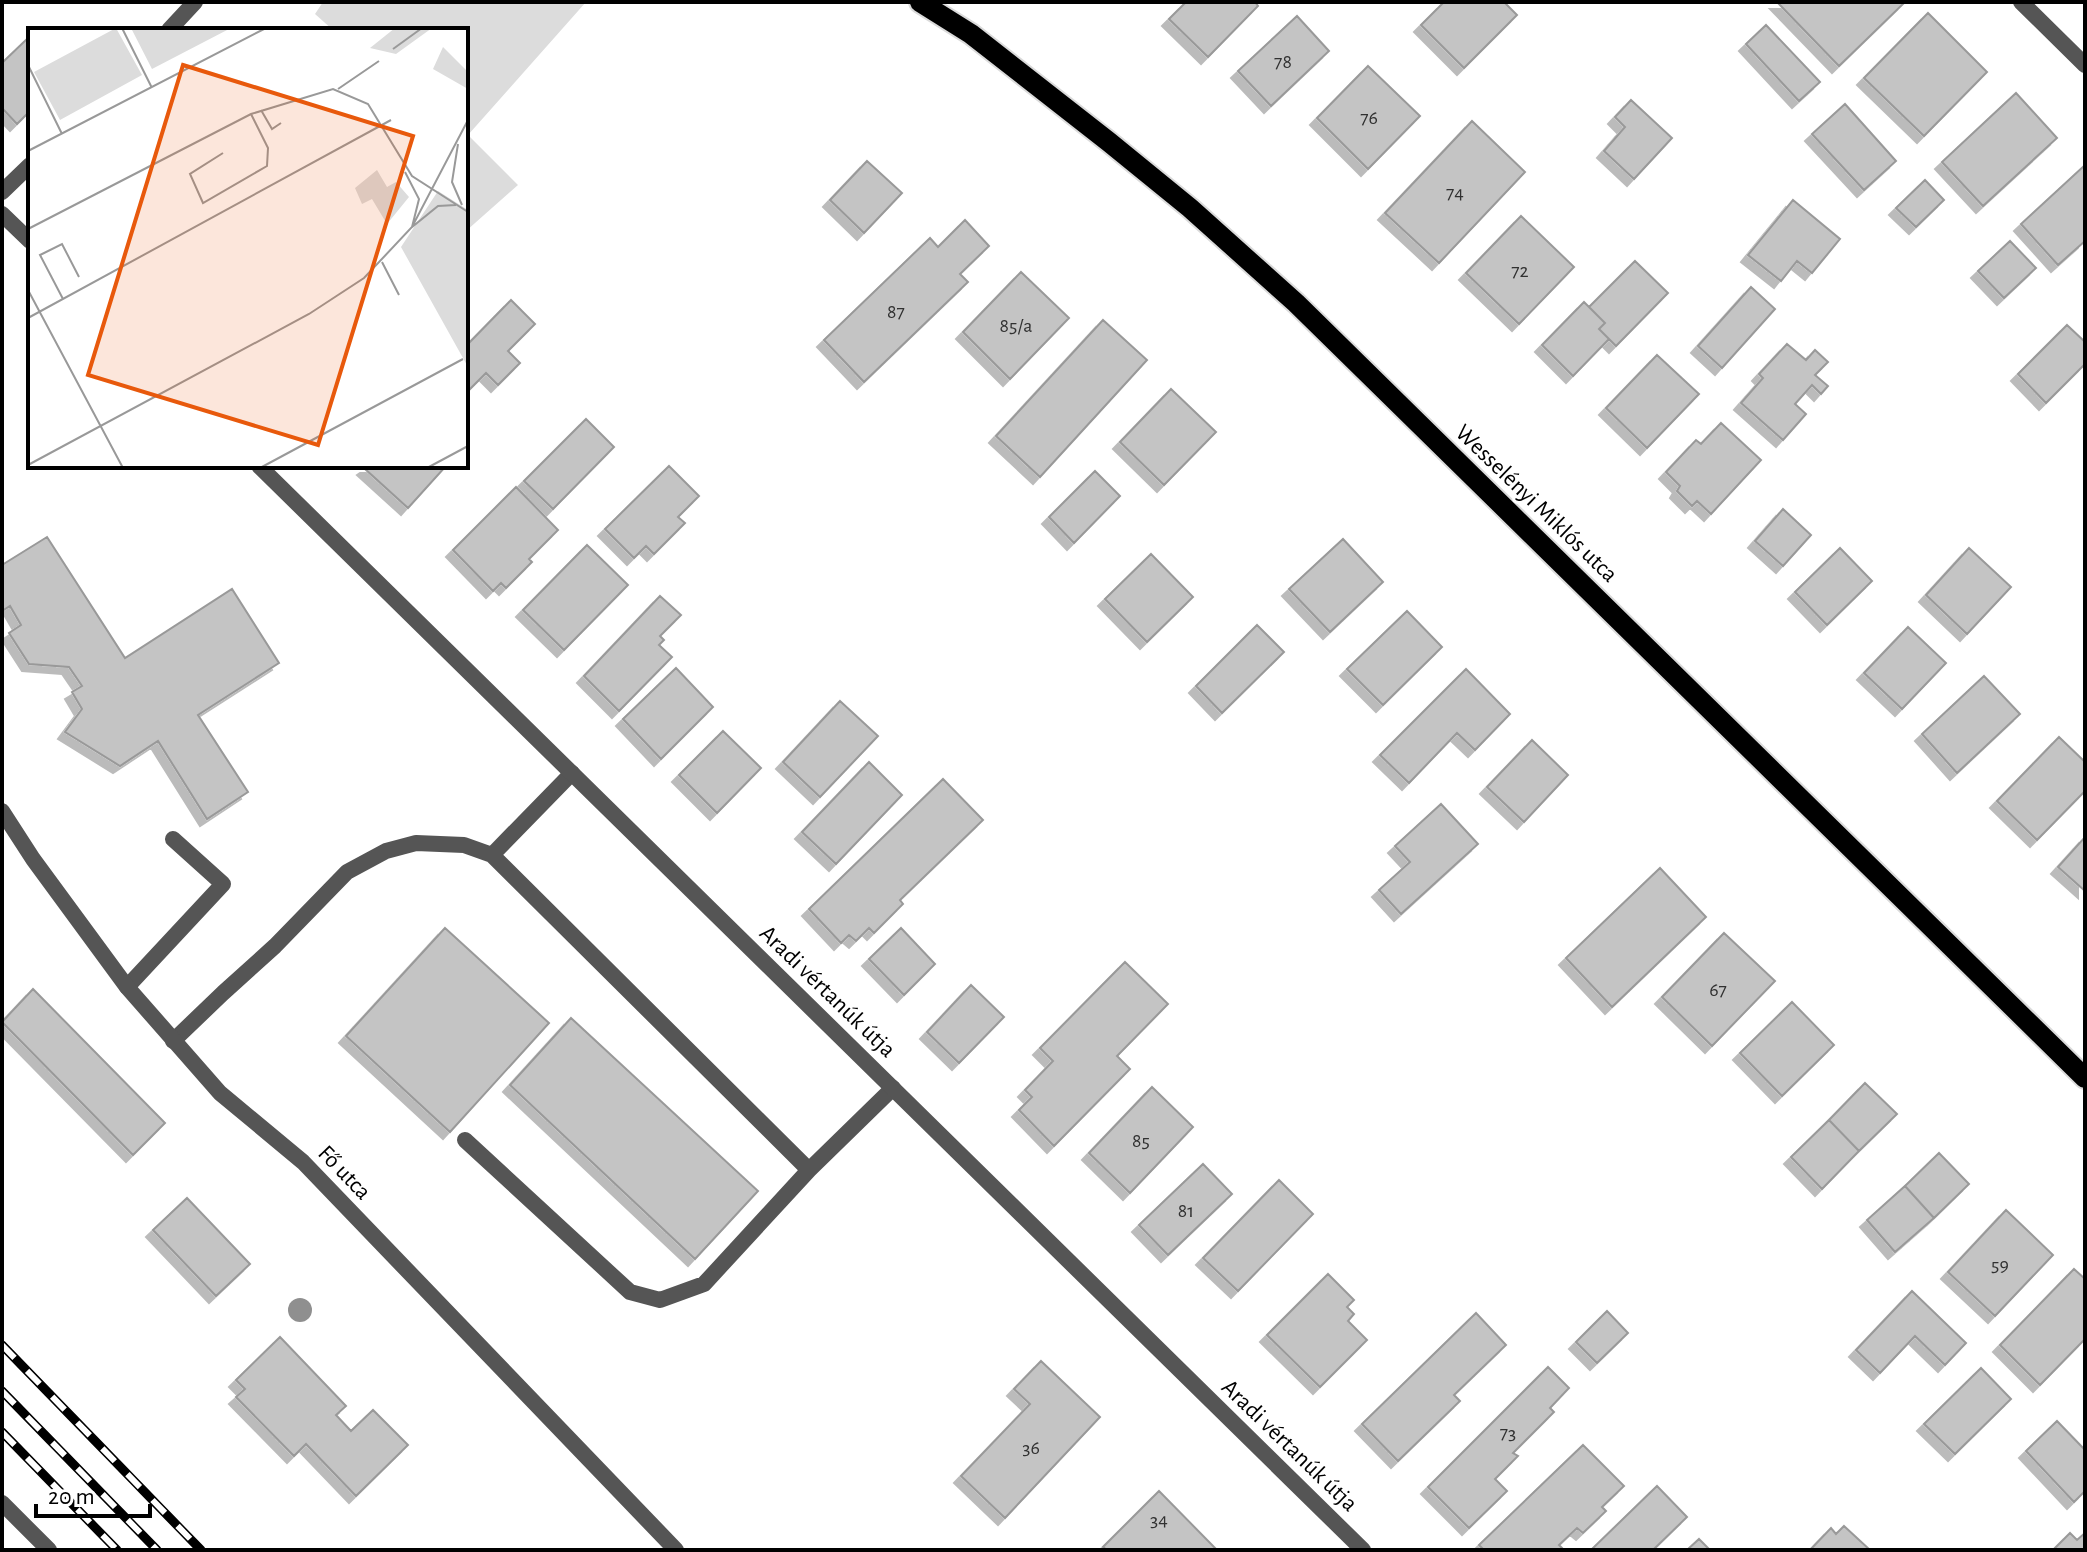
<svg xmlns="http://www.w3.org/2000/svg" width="2087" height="1552" font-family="'Alegreya Sans',sans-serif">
  <defs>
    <filter id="shadow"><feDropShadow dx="-7" dy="7" stdDeviation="0" flood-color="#0004"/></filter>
  </defs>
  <rect width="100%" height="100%" fill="#fff"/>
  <path fill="#dcdcdc" d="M323,2H586L468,135L518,185L466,231V30H333L315,14Z"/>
  <path fill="#c4c4c4" stroke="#999" stroke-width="2" filter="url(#shadow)" d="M1186,2H1255L1258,6L1208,57L1169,19Z
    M1444,2H1504L1517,15L1464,68L1421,25Z
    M1777,2H1903L1904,3L1839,66Z
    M1928,13L1987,72L1924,136L1864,78Z
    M1297,16L1329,51L1271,106L1238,71Z
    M1766,25L1820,82L1799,101L1746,44Z
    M30,36V111L17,124L2,108V63Z
    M1368,66L1420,116L1368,169L1317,118Z
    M2016,93L2057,138L1983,206L1942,162Z
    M1631,100L1672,138L1634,179L1604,151L1625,127L1615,117Z
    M1845,104L1896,161L1864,190L1812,134Z
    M1472,121L1525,172L1439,263L1385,213Z
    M867,161L902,193L864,233L830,200Z
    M2085,165V241L2058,265L2021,224Z
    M1925,180L1944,200L1916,227L1896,208Z
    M1793,200L1840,239L1812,273L1797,261L1781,281L1748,255Z
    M1521,216L1574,267L1519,324L1466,273Z
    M965,220L989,246L960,274L968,282L864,382L824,340L930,238L938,247Z
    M2010,241L2036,268L2004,298L1978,271Z
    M1635,261L1668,293L1616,346L1599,329L1605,323L1589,307Z
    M1021,272L1069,318L1010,379L963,332Z
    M1751,287L1775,309L1722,368L1698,346Z
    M511,300L535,324L508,351L520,363L498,385L486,373L466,393V346Z
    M1584,302L1605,323L1599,329L1609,339L1573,376L1542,345Z
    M1103,320L1147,360L1040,477L996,436Z
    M2067,325L2085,342V364L2046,403L2018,374Z
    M1787,344L1806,360L1815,350L1828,362L1815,375L1828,386L1821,394L1812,385L1795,404L1806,414L1783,440L1741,403L1763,378L1759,374Z
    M1657,355L1699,394L1647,448L1606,408Z
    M1171,389L1216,432L1164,485L1120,442Z
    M586,419L614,447L553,509L524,481Z
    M1721,423L1761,460L1711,514L1697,501L1692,506L1677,491L1680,486L1666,472L1696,440L1701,444Z
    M367,466H446L408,508L364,468Z
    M669,466L699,496L678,517L685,523L654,554L646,546L634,558L605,529Z
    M1095,471L1120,496L1074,543L1049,517Z
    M516,487L558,530L529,559L532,562L506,588L501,583L493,591L453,550Z
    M1783,509L1811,535L1783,566L1755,541Z
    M47,537L125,658L232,589L279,663L198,715L248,792L207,819L158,741L120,766L65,732L82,709L72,692L82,686L69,667L29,664L9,633L21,625L10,606L2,611V565Z
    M1343,539L1383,582L1330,632L1289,589Z
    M587,545L628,585L564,650L523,610Z
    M1840,548L1872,581L1827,625L1795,592Z
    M1969,548L2011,587L1967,634L1926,595Z
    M1151,554L1193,597L1147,642L1105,599Z
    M660,596L681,615L660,636L664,640L659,645L672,657L619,711L584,676Z
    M1407,611L1442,647L1383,705L1347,669Z
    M1257,625L1284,652L1222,713L1196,686Z
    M1908,627L1946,663L1902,709L1864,673Z
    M676,668L713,707L661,759L623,719Z
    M1466,669L1510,714L1475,750L1457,733L1409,783L1380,755Z
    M1984,676L2020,714L1957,773L1922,734Z
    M840,701L878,736L820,797L783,762Z
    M723,731L761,768L717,813L679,775Z
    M2059,737L2085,762V791L2037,840L1997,801Z
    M1532,740L1568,775L1524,822L1487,787Z
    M869,762L902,795L836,864L802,832Z
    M943,779L983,820L900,900L903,904L874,933L869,928L856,941L849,935L841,943L809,909Z
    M1441,804L1478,844L1401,914L1379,890L1410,862L1395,846Z
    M2085,837V891L2058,867Z
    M1660,868L1706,917L1612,1007L1566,958Z
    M445,928L549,1023L450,1132L346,1036Z
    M901,928L935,964L904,995L869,959Z
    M1724,933L1775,981L1712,1046L1662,997Z
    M1125,962L1168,1004L1117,1056L1130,1069L1054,1146L1019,1110L1032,1097L1025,1090L1053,1061L1040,1048Z
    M971,985L1004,1017L959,1063L927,1032Z
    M33,989L165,1123L133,1155L2,1022Z
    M1792,1002L1834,1045L1782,1096L1740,1053Z
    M571,1018L758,1191L695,1259L510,1085Z
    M1865,1083L1897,1114L1859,1151L1829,1120Z
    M1152,1087L1193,1127L1130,1193L1089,1153Z
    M1829,1120L1859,1151L1822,1189L1791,1157Z
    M1939,1153L1969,1184L1934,1218L1905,1186Z
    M1203,1164L1232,1194L1168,1255L1139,1225Z
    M1279,1180L1313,1214L1238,1291L1203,1258Z
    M1905,1186L1934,1218L1895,1252L1867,1220Z
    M187,1198L250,1264L216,1296L153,1230Z
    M2006,1210L2053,1255L1995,1316L1948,1272Z
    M2074,1269L2085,1279V1339L2040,1385L2000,1345Z
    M1328,1274L1354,1300L1347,1307L1354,1314L1348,1321L1367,1340L1320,1387L1267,1335Z
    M1912,1291L1966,1343L1945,1365L1915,1336L1880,1373L1856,1350Z
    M1607,1311L1628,1333L1597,1363L1576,1342Z
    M1476,1313L1506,1345L1454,1395L1460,1401L1398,1461L1362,1424Z
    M280,1337L346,1406L336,1415L351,1431L373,1410L408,1445L356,1496L306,1444L294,1456L236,1397L245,1389L236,1380Z
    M1041,1361L1100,1417L1005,1518L961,1476L1030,1404L1014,1389Z
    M1548,1367L1569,1388L1550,1408L1554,1412L1513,1453L1518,1456L1495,1479L1507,1491L1469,1528L1428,1487Z
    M1981,1368L2011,1399L1955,1454L1924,1424Z
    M2057,1421L2085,1450V1491L2074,1502L2026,1451Z
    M1583,1445L1624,1486L1602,1507L1606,1511L1583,1533L1577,1528L1559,1545L1564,1550H1484L1479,1545Z
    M1657,1486L1687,1517L1653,1550H1591Z
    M1159,1491L1217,1550H1107L1103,1547Z
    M1844,1526L1870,1550H1810L1831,1528L1836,1534Z
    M2070,1533L2077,1540L2085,1533V1550H2053Z
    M1699,1539L1710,1550H1687Z"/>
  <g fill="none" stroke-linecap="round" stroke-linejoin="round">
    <g stroke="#dbdbdb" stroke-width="24">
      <path id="primary" d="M920,2L971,34L1109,142L1190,208L1296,303L2085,1078"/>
    </g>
    <path stroke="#555" stroke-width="16" d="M492,855L572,773
      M127,987L223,884L173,839
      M173,1041L223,993L275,946L347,872L386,851L416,843L464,845L492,855L809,1170L704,1284L660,1300L630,1292L465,1140
      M809,1170L893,1088"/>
    <path stroke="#555" stroke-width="16" d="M2021,2L2085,65
      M169,30L195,2
      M2,192L30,165
      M2,214L30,241
      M259,466L1363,1550
      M2,811L33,859L127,987L220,1093L303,1162L676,1550
      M2,1503L49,1550"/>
    <use href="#primary" stroke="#000" stroke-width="20"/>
    <g stroke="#000" stroke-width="9">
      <path id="rail" d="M2,1345L201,1550
        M2,1391L157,1550
        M2,1432L117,1550"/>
    </g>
    <use href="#rail" stroke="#fff" stroke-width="6" stroke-dasharray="18" stroke-linecap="butt"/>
  </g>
  <circle fill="#8f8f8f" cx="300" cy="1310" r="12"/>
  <g text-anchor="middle" stroke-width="6" stroke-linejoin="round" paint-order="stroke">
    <g font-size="20" fill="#313131">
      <text x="1283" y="68">78</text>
      <text x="1369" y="124">76</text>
      <text x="1455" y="199">74</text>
      <text x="1520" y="277">72</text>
      <text x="896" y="318">87</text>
      <text x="1016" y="332">85/a</text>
      <text x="1718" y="996">67</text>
      <text x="1141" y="1147">85</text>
      <text x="1186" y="1217">81</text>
      <text x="2000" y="1271">59</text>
      <text x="1508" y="1439">73</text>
      <text x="1031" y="1454">36</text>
      <text x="1159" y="1526">34</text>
    </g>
    <g font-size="24" fill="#000" stroke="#fff">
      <text transform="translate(1537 503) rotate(44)" y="8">Wesselényi Miklós utca</text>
      <text transform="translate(828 991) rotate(44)" y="8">Aradi vértanúk útja</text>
      <text transform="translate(345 1172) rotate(46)" y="8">Fő utca</text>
      <text transform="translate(1290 1445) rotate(44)" y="8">Aradi vértanúk útja</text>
    </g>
  </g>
  <g transform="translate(28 28)">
    <rect width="440" height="440" fill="#fff"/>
    <path d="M88,0L114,47L32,92L6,44ZM103,0H201V1L124,41ZM367,0H404L368,26L342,20ZM415,19L440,44V61L405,41ZM349,142L359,159L368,154L381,169L359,196L344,171L334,176L327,160ZM410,163L440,182V339L373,219Z" fill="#dcdcdc"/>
    <path fill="none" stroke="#999" stroke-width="2" d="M94,0L124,60M365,21L394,0M0,37L34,106M310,61L351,33M233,82L244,101L253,95M430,116L424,154L434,177M0,123L238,0M195,125L162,146L175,175L239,138L240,120L223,86M377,144L391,171L384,199L410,178L428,177M0,201L223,86L305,61L340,76L384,148L440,184M354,234L371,267M0,262L95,440M35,271L12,227L34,216L51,249M0,290L363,92M0,437L281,286L336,250L384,199L440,92M232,440L435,331M399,440L440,418"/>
    <path fill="#e8590c" fill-opacity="0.15" stroke="#e8590c" stroke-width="4" d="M155,37L385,108L290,417L60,347Z"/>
    <rect width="440" height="440" fill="none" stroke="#000" stroke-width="4"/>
  </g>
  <rect width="2087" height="1552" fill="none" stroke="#000000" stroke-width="8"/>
  <path d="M36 1504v12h114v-12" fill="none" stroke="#000000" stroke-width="4"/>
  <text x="48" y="1504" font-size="24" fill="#000000" stroke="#ffffff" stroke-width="6" paint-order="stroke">20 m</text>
</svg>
